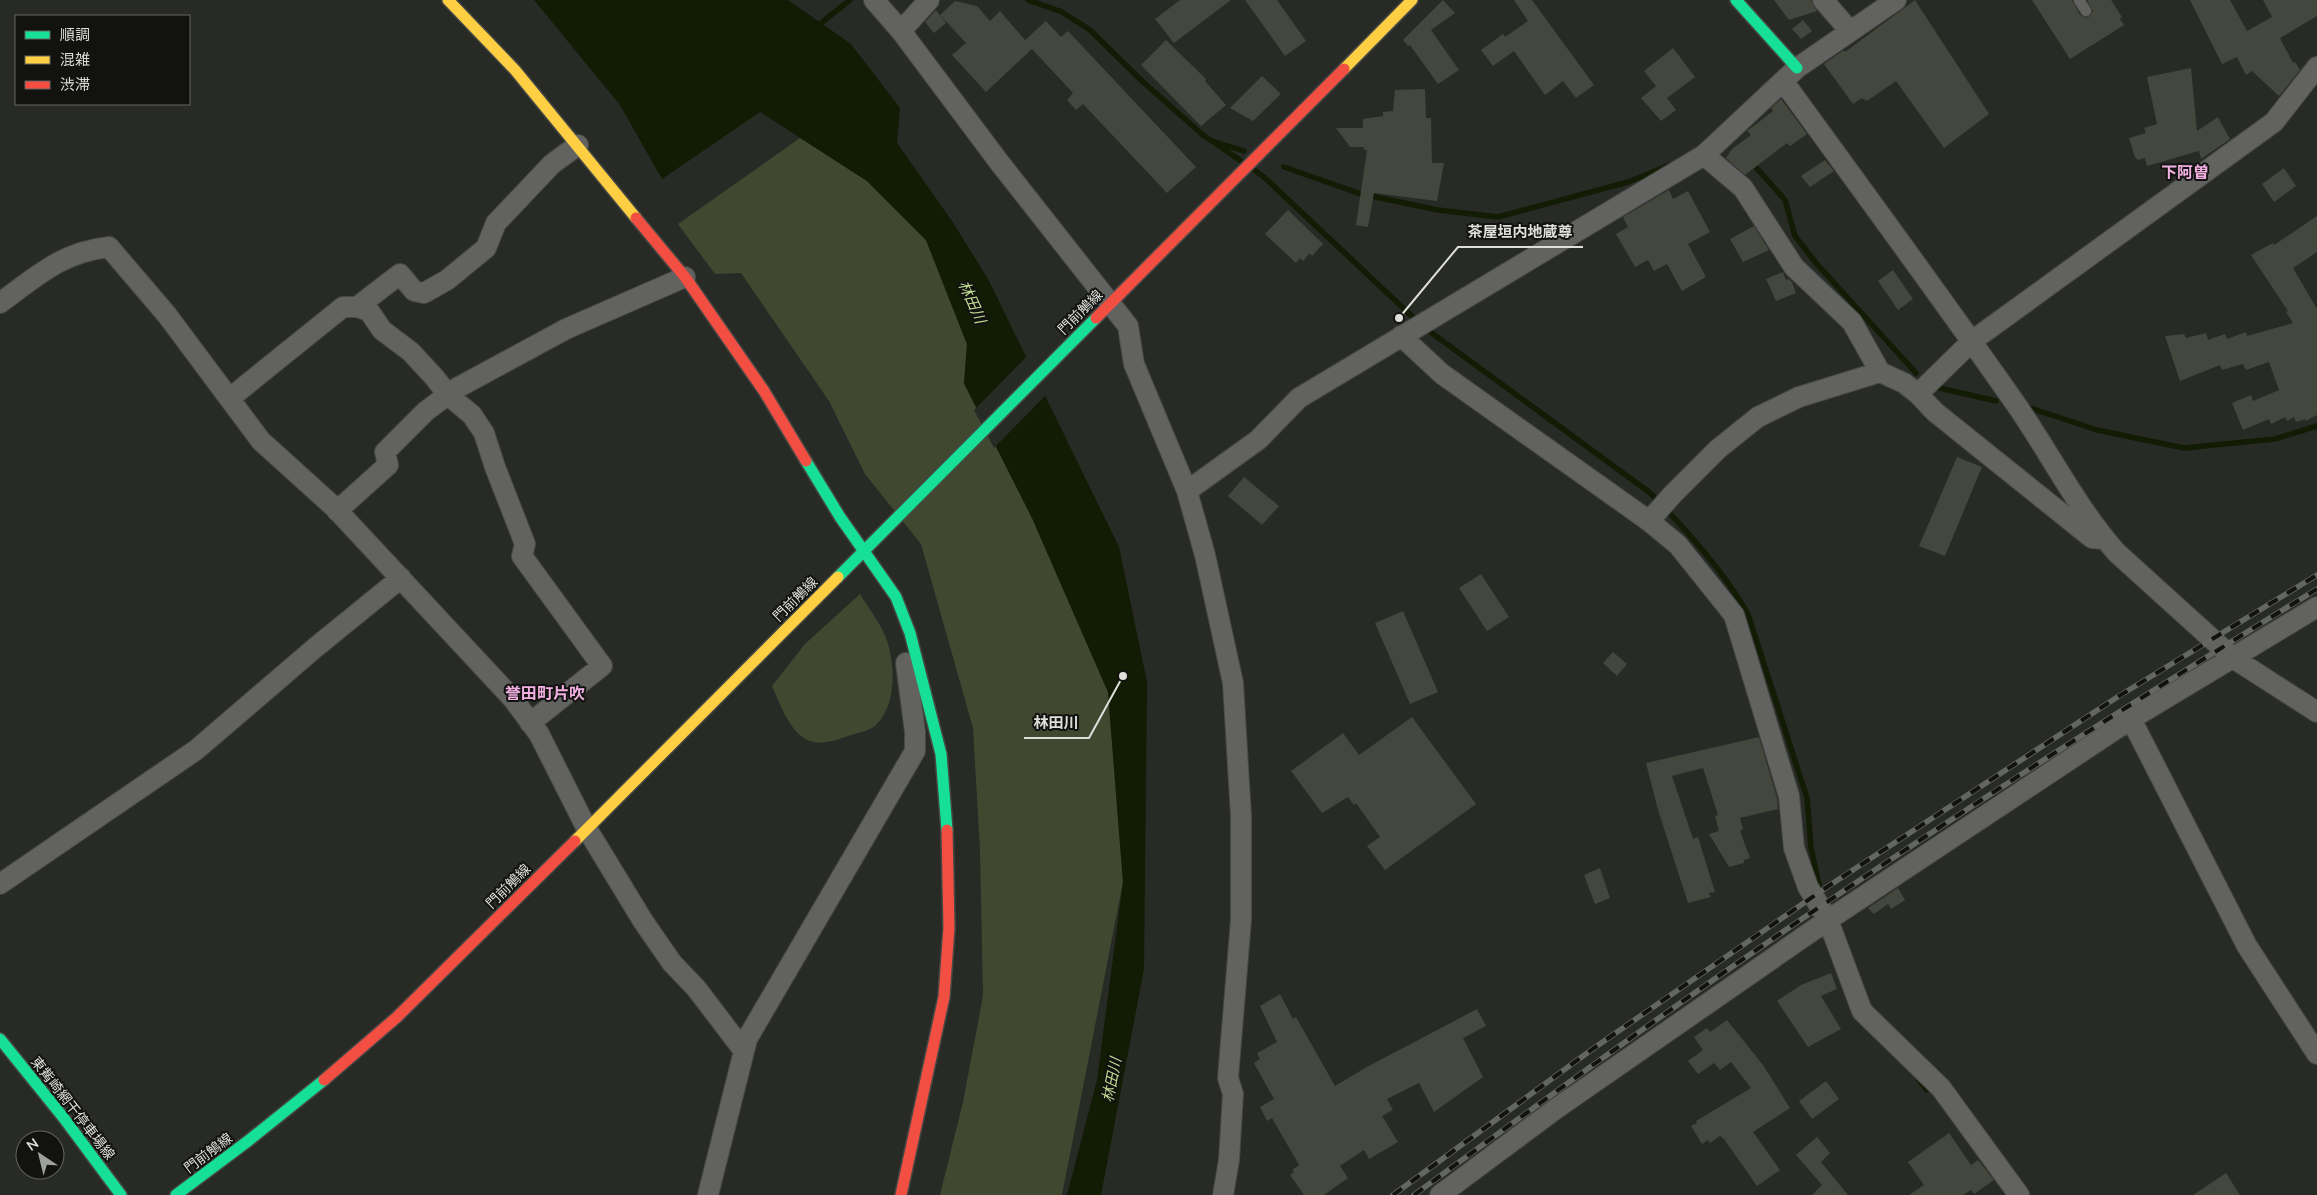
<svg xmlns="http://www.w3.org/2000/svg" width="2317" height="1195" font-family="Mulish,'Noto Sans JP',sans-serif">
  <rect width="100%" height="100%" fill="#282a26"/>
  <path fill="#404930" d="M800,138L867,181L926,240L967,344L964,384L1032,518L1108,692L1123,882L1062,1195H940L963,1102L983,996L980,850L973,728L921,544L865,474L829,401L741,273L715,274L678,224Z
    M860,594C869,609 882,625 887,641C895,666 897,704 876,725C871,731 856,733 848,736C834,741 817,747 804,738C788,728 779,701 772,686L805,644Z"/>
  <path fill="#121b03" d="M534,0H788L851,44L900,108L897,143L952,221L988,279L1119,547L1147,682L1144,969L1101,1195H1067L1097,1080L1123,882L1108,692L1032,518L964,383L967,344L926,240L867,181L760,112L662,179L620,105Z"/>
  <path fill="#282a26" d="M1028,355L1047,394L994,448L974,410Z"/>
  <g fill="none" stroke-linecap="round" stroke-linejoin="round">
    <path stroke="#121b03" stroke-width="5.5" d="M1028,0L1062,12L1090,30L1142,81L1204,136L1212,141L1244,151
      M816,27L850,0
      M1212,141L1241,161
      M1752,163L1785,200L1795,236L1816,263L1916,373
      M1284,167L1361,194L1438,210L1498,217L1628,182L1670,165
      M1253,169L1264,177L1418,322
      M1425,328L1649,492C1683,526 1724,572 1748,614L1807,798L1811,848L1821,894
      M1935,387L1996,401
      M2030,408L2097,430L2184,448L2275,439L2317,426
      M1919,1080L1927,1090"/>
  </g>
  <path fill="#43473e" d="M1180,0H1231L1174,43L1155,19Z
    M1245,0H1277L1306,41L1285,56Z
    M1443,0L1455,13L1431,30L1459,70L1438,84L1410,45L1408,46L1403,40Z
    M1514,0H1532L1594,85L1576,98L1563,81L1545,95L1514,51L1493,66L1481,50L1503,34L1505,37L1528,21Z
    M1774,0H1811L1817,11L1789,20Z
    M1915,0L1989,114L1944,148L1896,81L1867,101L1862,98L1853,104L1824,64L1844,50L1845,52Z
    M2032,0H2072L2080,15L2086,18L2090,16L2093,11L2087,0H2111L2122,17L2120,19L2124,25L2070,59Z
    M2190,0H2230L2247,31L2272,17L2263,0H2317V16L2280,38L2293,63L2295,62L2300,70L2279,96L2252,71L2246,75L2237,57L2222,64Z
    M955,1L977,6L990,21L1000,11L1025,40L1046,21L1061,37L1068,31L1196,167L1167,193L1083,104L1076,110L1067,100L1073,93L1032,49L986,92L952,55L966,43L940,15Z
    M936,10L946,23L934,33L925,22Z
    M1803,20L1812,31L1801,39L1792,29Z
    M1166,40L1206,79L1205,81L1226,105L1201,126L1141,65Z
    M1673,48L1695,77L1667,98L1676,110L1661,121L1641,98L1656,86L1644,71Z
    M2191,68L2197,131L2218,117L2230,139L2201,159L2199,151L2147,166L2145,158L2138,160L2135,157L2129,138L2146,133L2144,128L2157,124L2147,77Z
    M1262,76L1281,94L1253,121L1230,108Z
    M1425,89L1426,118H1431L1432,163H1444L1437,201L1374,193L1368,227L1356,225L1367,150H1364V147H1350L1336,128H1363V119L1383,116V112L1393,111L1395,90Z
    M1781,99L1807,134L1790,146L1787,143L1745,175L1726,158L1732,149L1751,135L1747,131L1773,111L1771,108Z
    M1825,160L1834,171L1810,187L1801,176Z
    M2284,168L2296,186L2274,202L2262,184Z
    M1669,190L1673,199L1688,191L1710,232L1688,244L1706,277L1682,291L1667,264L1654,271L1648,260L1635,267L1616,234L1628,227L1623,217Z
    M1288,210L1323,244L1312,256L1310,253L1303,261L1300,258L1296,263L1265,234Z
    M2317,216V252L2293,268L2317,309V415L2306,421L2305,419L2296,422L2294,417L2287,421L2285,417L2271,424L2269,419L2243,430L2232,403L2251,395L2253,401L2279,390L2269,362L2246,370L2243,364L2222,370L2220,365L2180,381L2165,336L2184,334L2186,338L2206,333L2208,340L2225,334L2227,339L2246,332L2247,336L2293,323L2286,312L2288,311L2251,255L2273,243L2274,245Z
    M1754,226L1769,250L1743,262L1730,239Z
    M1893,270L1913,299L1898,310L1878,281Z
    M1783,272L1786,280L1789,279L1792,282L1796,293L1776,301L1766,279Z
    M1957,457L1982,467L1945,556L1919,546Z
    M1244,477L1279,506L1262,525L1228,496Z
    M1481,574L1509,617L1487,631L1459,588Z
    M1403,611L1438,692L1410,704L1375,623Z
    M1613,652L1627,664L1617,676L1603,663Z
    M1412,717L1476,804L1385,870L1367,846L1380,837L1356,803L1354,805L1348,797L1322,813L1291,771L1343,733L1359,755Z
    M1759,737L1777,798L1778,809L1740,818L1743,829L1740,831L1750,858L1744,860V863L1729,867L1709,834L1719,831L1715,816L1718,815L1703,768L1672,776L1693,839L1698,837L1715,892L1709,893L1711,897L1688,903L1658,810L1646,763Z
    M1600,868L1610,898L1595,904L1584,875Z
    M1898,888L1905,900L1891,909L1888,904L1874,914L1868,908Z
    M1831,973L1837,989L1821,996L1841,1029L1808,1047L1777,1001L1801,985Z
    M1280,994L1293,1019L1296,1017L1335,1086L1365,1068L1477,1009L1486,1026L1463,1038L1483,1077L1434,1112L1419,1083L1387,1099L1393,1110L1382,1116L1398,1142L1369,1159L1364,1150L1340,1166L1348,1178L1324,1195H1304L1290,1175L1294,1172L1292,1170L1299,1165L1272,1118L1267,1121L1260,1107L1274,1099L1254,1063L1260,1059L1257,1053L1277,1042L1260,1006Z
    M1727,1020L1763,1065L1790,1108L1753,1132L1780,1170L1757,1186L1724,1139L1720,1136L1710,1143L1708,1140L1702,1144L1691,1126L1697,1123L1696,1121L1751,1088L1731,1062L1720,1070L1714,1063L1698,1074L1688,1061L1703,1050L1694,1037L1707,1028L1710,1032Z
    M1826,1081L1839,1099L1812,1119L1799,1101Z
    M1949,1133L1971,1165L1978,1160L1994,1180L1974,1194L1971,1190L1963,1195H1909L1924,1185L1908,1162Z
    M1817,1137L1830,1153L1821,1162L1848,1195H1812L1822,1185L1796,1155Z
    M2226,1173L2240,1195H2193Z"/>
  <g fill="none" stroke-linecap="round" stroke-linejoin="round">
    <g stroke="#464844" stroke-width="12">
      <path id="lane" d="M2079,0L2086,11"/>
    </g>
    <g stroke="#464844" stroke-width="22">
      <path id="street" d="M874,0L901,31L999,162L1128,326L1134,364L1187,491L1205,555L1233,683L1241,816V920L1228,1078L1233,1094L1229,1160L1223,1195
        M1823,0L1850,31
        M901,31L929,0
        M1783,81C1860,187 1938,293 2013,400C2049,451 2076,507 2117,553L2233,658L2317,712
        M1704,155L1743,188L1794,267L1852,322L1880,372L1904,383L1918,394L1972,341L2274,122L2317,67
        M0,303C37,276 62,252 109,247L167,315L261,441L334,507L513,699L539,734L587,829L643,921L672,963L696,988L744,1051
        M357,307L400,274L414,291L424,293L447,280L486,248L496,223L552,164L578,145
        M1401,336L1442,374L1649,521L1678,545L1734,615L1789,796L1794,848L1808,887L1828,920L1862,1011L1941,1088L2019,1195
        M1918,394L1935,412L2092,538L2103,539
        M230,398L343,307H357L369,311L382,330L411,352L435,378L448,395L472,415L484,433L495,467L525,544L522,556L602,666L530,723
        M1187,491L1258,440L1299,398L1704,155L1797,68L1896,0
        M337,511L388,465L385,452L426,411L457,388L566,329L685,277
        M1649,521L1673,494L1718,449L1758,417L1799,397L1880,372
        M2131,719L2247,946L2317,1054
        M0,884L196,750L316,647L401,578
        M708,1195L747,1039L915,751V732L906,663
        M1440,1195L1557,1108L1828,920L2131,719L2317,607"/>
    </g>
    <g stroke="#464844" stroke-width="14">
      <path id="fast" d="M1736,0L1797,68
        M806,461L840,517L896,597L910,633L941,754L947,830
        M838,577L1096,318
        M0,1039L63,1117L121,1195
        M176,1195L248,1141L324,1080"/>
    </g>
    <g stroke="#464844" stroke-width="14">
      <path id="slow" d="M448,0L515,70L636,218
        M1344,69L1412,0
        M575,841L838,577"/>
    </g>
    <g stroke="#464844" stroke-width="14">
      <path id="jam" d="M636,218L685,277L764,391L806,461
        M1096,318L1344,69
        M324,1080L397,1017L575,841
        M901,1195L944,997L949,928L947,830"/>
    </g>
    <use href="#lane" stroke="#626361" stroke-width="10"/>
    <use href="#street" stroke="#626361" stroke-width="20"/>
    <use href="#fast" stroke="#16e098" stroke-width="11"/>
    <use href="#slow" stroke="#ffcf43" stroke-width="11"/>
    <use href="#jam" stroke="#f24e42" stroke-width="11"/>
    <g stroke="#646662" stroke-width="5.5">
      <path id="rail" d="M1393,1195L1594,1048L1827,887L2119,696L2317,575
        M1414,1195C1552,1094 1691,993 1833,898C1992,791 2154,689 2317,589"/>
    </g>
    <use href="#rail" stroke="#121310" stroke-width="4" stroke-dasharray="11" stroke-linecap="butt"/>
  </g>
  <g text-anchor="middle" stroke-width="4" stroke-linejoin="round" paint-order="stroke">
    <g font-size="14" fill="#dedfdb" stroke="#121310">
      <text transform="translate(1080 312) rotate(-45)" y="5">門前鵤線</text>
      <text transform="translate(795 599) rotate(-45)" y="5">門前鵤線</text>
      <text transform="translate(508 886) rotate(-45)" y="5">門前鵤線</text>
      <text transform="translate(73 1108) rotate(52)" y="5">東觜崎網干停車場線</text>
      <text transform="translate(208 1153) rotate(-37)" y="5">門前鵤線</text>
    </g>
    <g font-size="15" font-style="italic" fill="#c3dd93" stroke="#121310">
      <text transform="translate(972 302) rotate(66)" y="5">林田川</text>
      <text transform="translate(1112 1080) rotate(-79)" y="5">林田川</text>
    </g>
    <g font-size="16" font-weight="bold" fill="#f1afe2" stroke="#121310">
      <text x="2185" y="178">下阿曽</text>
      <text x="545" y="699">誉田町片吹</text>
    </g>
  </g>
  <path fill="none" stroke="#dedfdb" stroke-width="2" d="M1399 318L1458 247H1583M1123 676L1089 738H1024"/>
  <g fill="#dedfdb" stroke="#121310" stroke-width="2">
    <circle cx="1399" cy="318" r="5"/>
    <circle cx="1123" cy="676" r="5"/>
  </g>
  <g font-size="15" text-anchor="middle" font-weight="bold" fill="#dedfdb" stroke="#121310" stroke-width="4" stroke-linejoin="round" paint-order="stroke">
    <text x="1520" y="237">茶屋垣内地蔵尊</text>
    <text x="1056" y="728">林田川</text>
  </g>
  <rect x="15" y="15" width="175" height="90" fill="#121310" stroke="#646561"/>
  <rect x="25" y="31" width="25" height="8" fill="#16e098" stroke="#646561"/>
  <text x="60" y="40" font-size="15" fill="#dedfdb">順調</text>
  <rect x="25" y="56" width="25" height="8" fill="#ffcf43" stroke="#646561"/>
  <text x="60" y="65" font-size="15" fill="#dedfdb">混雑</text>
  <rect x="25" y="81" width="25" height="8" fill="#f24e42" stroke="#646561"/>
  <text x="60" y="90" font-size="15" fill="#dedfdb">渋滞</text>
  <g transform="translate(40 1155) rotate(325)"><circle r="24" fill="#121310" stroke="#646561"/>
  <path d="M0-4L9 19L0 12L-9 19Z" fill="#9ea09c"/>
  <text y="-8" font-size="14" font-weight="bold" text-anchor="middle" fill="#dedfdb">N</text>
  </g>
</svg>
